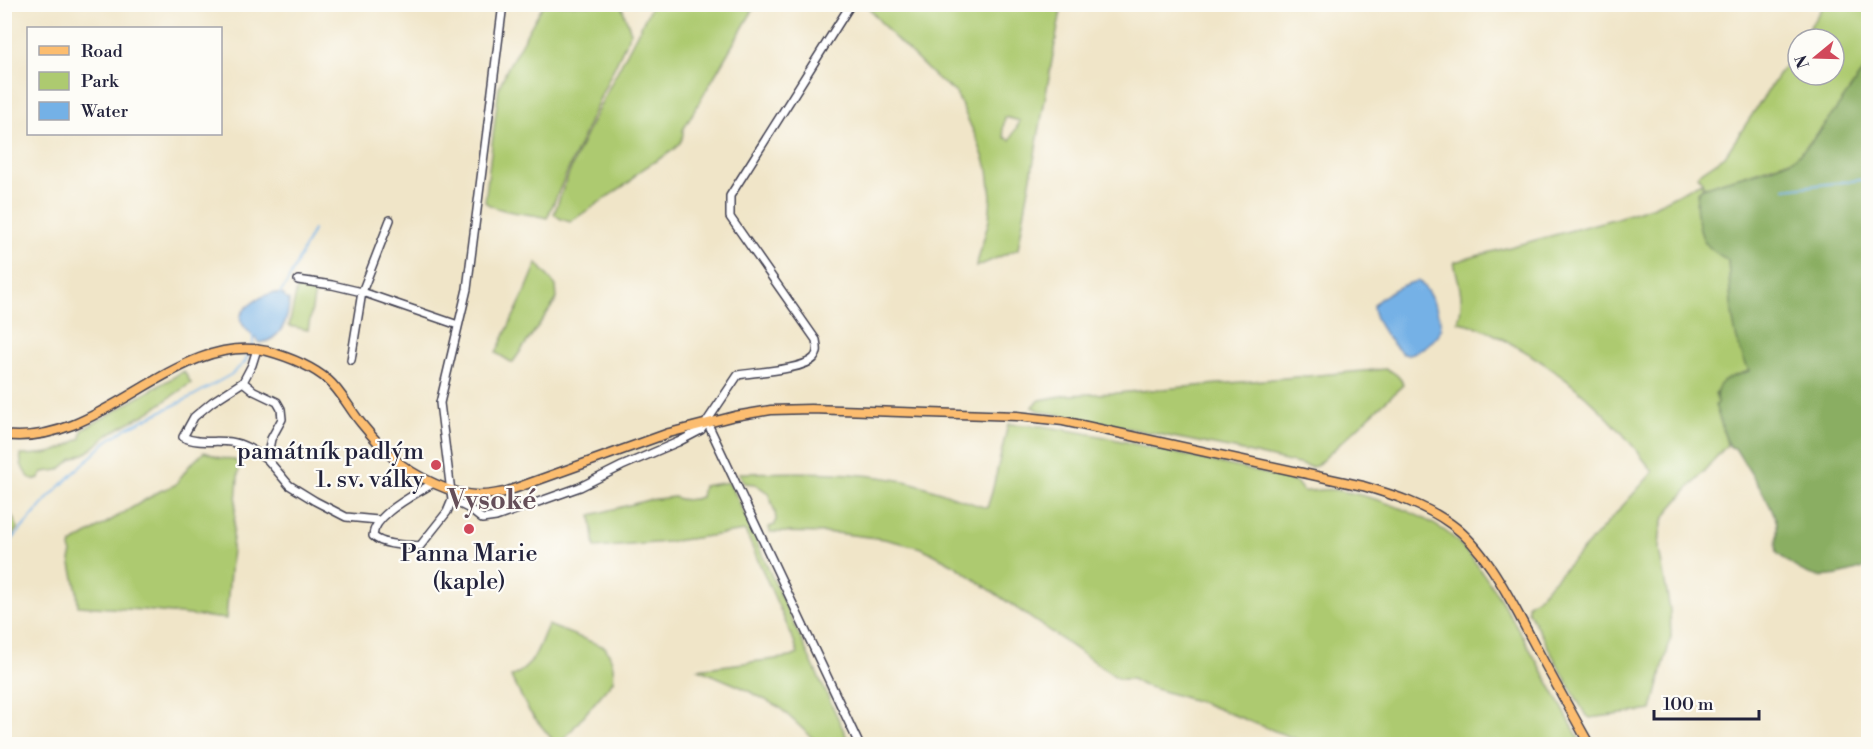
<svg xmlns="http://www.w3.org/2000/svg" width="1873" height="749" font-family="'Libre Bodoni',serif">
  <rect width="100%" height="100%" fill="#fdfcf7"/>
  <filter id="ink" filterUnits="userSpaceOnUse"><feTurbulence type="fractalNoise" baseFrequency=".0167" numOctaves="2"/><feDisplacementMap in="SourceGraphic" scale="12" xChannelSelector="R" yChannelSelector="G"/><feConvolveMatrix kernelMatrix="1 2 1 2 8 2 1 2 1" color-interpolation-filters="sRGB"/></filter>
  <filter id="wash" filterUnits="userSpaceOnUse"><feTurbulence type="fractalNoise" baseFrequency=".008" numOctaves="4" result="noise"/><feDisplacementMap in="SourceGraphic" scale="24" xChannelSelector="R" yChannelSelector="G"/><feGaussianBlur stdDeviation="1.35" result="paint"/><feColorMatrix in="noise" values="0 0 0 0 0 0 0 0 0 0 0 0 0 0 0 0 0 1.4 0 .05"/><feComposite in="paint" operator="in"/></filter>
  <g filter="url(#wash)">
    <rect width="100%" height="100%" fill="#f0e5c8"/>
    <path fill="#adca70" stroke="#687656" stroke-width="1.5" fill-rule="evenodd" d="M543,5H621L631,32L603,91L547,218C532,214 496,212 485,202L499,87L508,67Z
      M652,5H756L683,130C683,133 683,136 682,139C676,155 638,166 631,181L570,222L561,219L554,214C578,141 617,73 652,5Z
      M866,5H1062L1018,249L976,267L989,220L991,196L988,170L978,142L956,93L934,76L891,34ZM1005,117L1020,121L1010,140L1004,137L1003,128Z
      M1824,5H1868V65L1827,122L1796,158L1709,187L1703,186L1702,181L1697,175L1725,156L1798,45V75H1834V39H1802Z
      M1701,182L1703,187L1697,193C1700,228 1694,242 1728,260C1731,300 1731,334 1749,371L1734,376L1715,394L1727,445L1671,508L1663,520L1660,534L1659,549L1670,610L1671,637L1652,710L1590,718L1585,714L1528,611V604L1536,599L1591,541L1653,472C1612,415 1564,370 1501,338C1488,331 1474,324 1458,322C1465,299 1459,285 1454,262L1617,218L1654,206Z
      M537,263L556,286L557,299L513,362H511L496,353L526,290Z
      M297,288L315,292L308,330L289,326Z
      M1386,369C1394,372 1401,376 1403,385L1316,466L1311,467L1234,449L1040,411L1032,407L1040,400L1066,395L1117,393Z
      M184,371L191,383L146,414L128,423L109,434L88,452L72,459L59,470L43,472L39,478L33,480C25,475 19,464 21,455C52,454 55,454 81,438L82,430Z
      M1008,424L1042,426L1091,434L1280,477L1297,483L1303,491C1314,492 1324,488 1335,490C1371,495 1415,511 1445,531C1467,547 1482,572 1497,594C1528,643 1555,694 1582,744H1308L1203,703L1142,685L1132,679H1119L954,565L922,548L884,539L836,533L770,532L769,527L775,525L776,520L775,512L768,493L755,484L744,483L739,473C794,472 849,470 904,481C932,487 959,500 987,508L992,492Z
      M204,452C209,453 214,456 220,458C229,460 234,455 239,466L226,619L143,610L78,606L77,591L70,560L72,553L70,548L71,544L160,491L175,485L189,466Z
      M4,465L8,508L18,528L5,544Z
      M728,482L736,495L777,588L850,744H819L779,707L741,687L698,669L791,657L798,654L794,641L745,531L667,542L595,548L591,515L648,500L674,497C682,501 693,500 701,497L703,486Z
      M548,625L605,647C612,657 615,668 613,681L560,744H556L529,711L511,677C536,665 537,649 548,625Z"/>
    <path fill="#8aae62" stroke="#56684e" stroke-width="1.5" d="M1868,65V567C1825,579 1813,585 1777,553C1775,543 1778,534 1777,524C1774,506 1745,465 1735,448L1730,447L1727,442L1715,405L1717,403C1712,379 1731,378 1749,371C1730,333 1731,301 1728,260C1708,249 1701,243 1698,219C1696,211 1695,198 1699,191C1705,182 1783,170 1797,156C1826,130 1844,95 1868,65Z"/>
    <path fill="#74b1e6" stroke="#4b6a90" stroke-width="1.5" d="M1418,281C1427,286 1441,315 1441,326C1441,339 1415,356 1403,354C1391,343 1374,323 1373,306C1382,294 1403,284 1418,281Z
      M274,293L284,295L285,298L289,300C289,319 281,340 260,343C254,337 244,329 241,321C236,310 264,294 274,293Z"/>
    <g fill="none" stroke-linecap="round" stroke-linejoin="round">
      <path stroke="#74b1e6" stroke-width="2" d="M1785,189L1868,179
        M278,296L286,285L313,230
        M252,348L253,344V333
        M4,549L49,497L107,441L127,428L189,398L232,374L245,362L249,353"/>
    </g>
  </g>
  <g filter="url(#ink)">
    <g fill="none" stroke-linecap="round" stroke-linejoin="round">
      <g stroke="#413f50" stroke-width="10">
        <path id="minor" d="M298,280L332,285L362,292L458,325
          M257,349L252,365L243,382L212,402L194,417L183,437C197,444 216,440 231,442C244,444 256,452 267,459
          M351,360L362,292L390,220
          M243,382L254,391L277,402L281,409L282,419L271,439L267,459L289,485L315,501L346,517L378,520
          M707,422L859,744
          M433,483C415,495 374,514 373,536C384,546 406,545 420,546L447,512L452,500L440,403L467,289L503,4
          M452,500L468,508L482,519L496,517L580,487L622,466L678,442L701,430L738,375C755,372 803,370 814,358C819,352 817,347 816,340L730,217V196L851,4"/>
      </g>
      <g stroke="#413f50" stroke-width="11">
        <path id="major" d="M4,435C102,448 175,331 267,351C289,357 310,365 328,380C341,391 350,410 361,423C370,434 381,447 392,457C412,475 454,497 482,495C490,495 497,493 505,492L669,433L735,416L771,410L811,409L1017,416L1063,421L1363,486C1394,495 1425,505 1451,524C1486,549 1510,599 1530,636C1549,672 1569,708 1589,744"/>
      </g>
      <use href="#minor" stroke="#fff" stroke-width="7"/>
      <use href="#major" stroke="#fcbd6f" stroke-width="8"/>
    </g>
  </g>
  <g fill="#d1495b" stroke="#fdfcf7" stroke-width="2">
    <circle cx="436" cy="465" r="6"/>
    <circle cx="469" cy="529" r="6"/>
  </g>
  <g text-anchor="middle" stroke-width="4.5" stroke-linejoin="round" paint-order="stroke">
    <g font-size="24" fill="#22223b" stroke="#fdfcf7" text-anchor="end">
      <text x="424" y="459">památník padlým<tspan x="424" dy="28">1. sv. války</tspan></text>
      <text x="469" y="561" text-anchor="middle">Panna Marie<tspan x="469" dy="28">(kaple)</tspan></text>
    </g>
    <g font-size="27" font-weight="bold" fill="#654f59" stroke="#fdfcf7">
      <text x="492" y="509">Vysoké</text>
    </g>
  </g>
  <rect width="1873" height="749" fill="none" stroke="#fdfcf7" stroke-width="24"/>
  <rect x="27" y="27" width="195" height="108" fill="#fdfcf7" stroke="#a5a5ac" stroke-width="1.5"/>
  <rect x="39" y="46" width="30" height="9" fill="#fcbd6f" stroke="#a5a5ac" stroke-width="1.5"/>
  <text x="81" y="57" font-size="18" fill="#22223b">Road</text>
  <rect x="39" y="72" width="30" height="18" fill="#adca70" stroke="#a5a5ac" stroke-width="1.5"/>
  <text x="81" y="87" font-size="18" fill="#22223b">Park</text>
  <rect x="39" y="102" width="30" height="18" fill="#74b1e6" stroke="#a5a5ac" stroke-width="1.5"/>
  <text x="81" y="117" font-size="18" fill="#22223b">Water</text>
  <g transform="translate(1816 57) rotate(251)"><circle r="28" fill="#fdfcf7" stroke="#a5a5ac" stroke-width="1.5"/>
  <path d="M0-4.5L10 22L0 15L-10 22Z" fill="#d1495b"/>
  <text y="-9" font-size="16" font-weight="bold" text-anchor="middle" fill="#22223b">N</text>
  </g>
  <path d="M1654 710v9h105v-9" fill="none" stroke="#22223b" stroke-width="3"/>
  <text x="1663" y="710" font-size="18" fill="#22223b" stroke="#fdfcf7" stroke-width="4.5" paint-order="stroke">100 m</text>
</svg>
